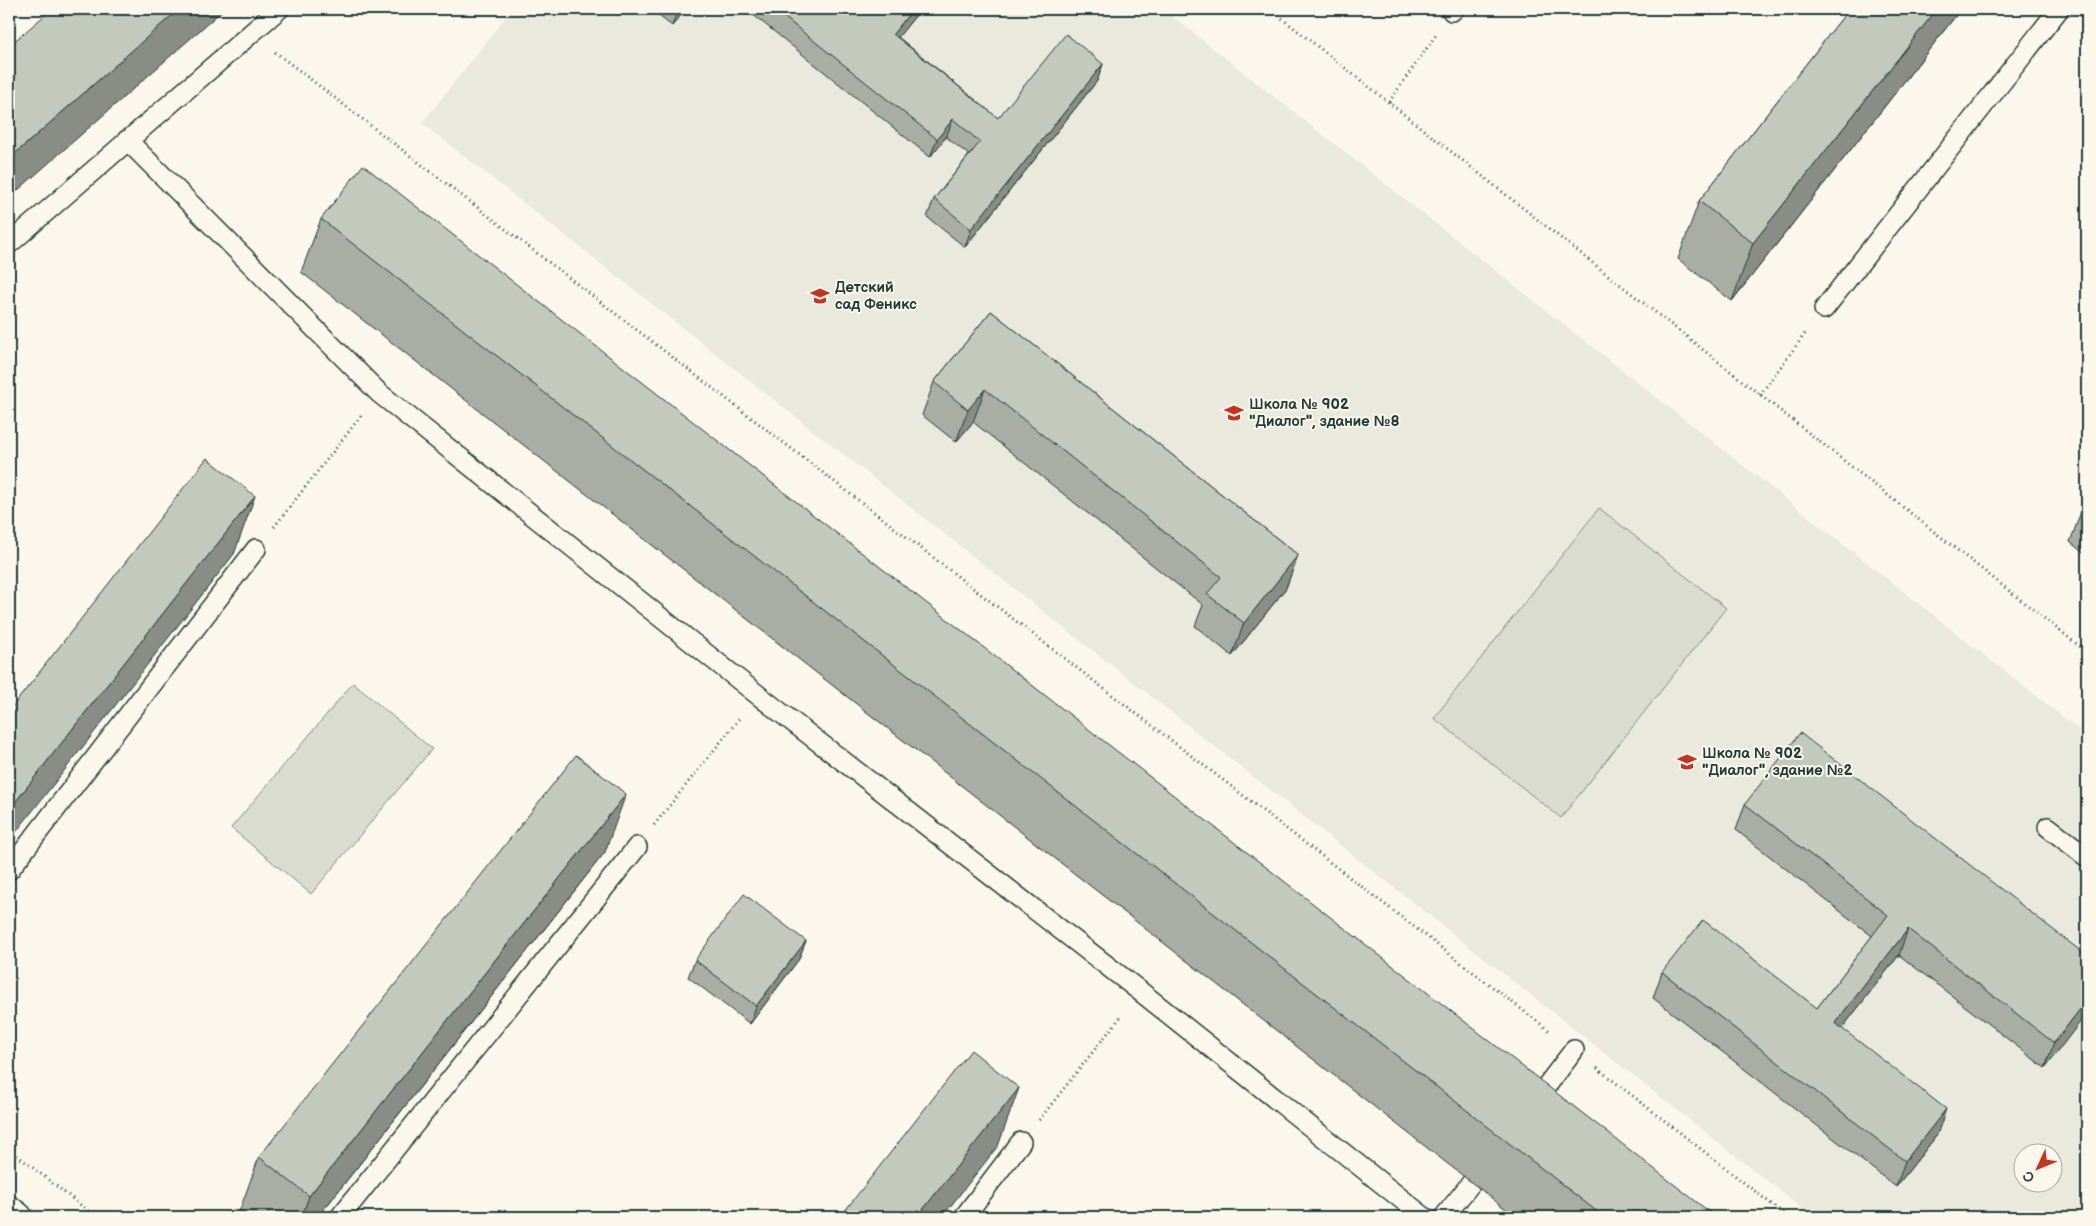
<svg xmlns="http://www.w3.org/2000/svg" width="2096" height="1226" font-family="'Balsamiq Sans',sans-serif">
  <rect width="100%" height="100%" fill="#fbf7ec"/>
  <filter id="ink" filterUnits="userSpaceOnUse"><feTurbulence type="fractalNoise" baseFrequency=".02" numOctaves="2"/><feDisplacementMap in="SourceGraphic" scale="10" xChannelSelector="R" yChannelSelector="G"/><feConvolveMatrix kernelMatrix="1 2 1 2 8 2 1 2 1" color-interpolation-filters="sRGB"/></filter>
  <g filter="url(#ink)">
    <path fill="#eae9de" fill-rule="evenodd" d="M512,9H1163L2087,736V1217H1813L422,123ZM2024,1154H2054V1184H2024Z"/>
    <path fill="#dbdcd1" stroke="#7d8c82" d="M1599,508L1726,608L1561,818L1434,718Z
      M353,683L432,749L311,894L231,828Z"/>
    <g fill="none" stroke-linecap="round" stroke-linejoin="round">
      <g stroke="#1f3d34" stroke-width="22">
        <path id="service" d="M1452,11L1454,9
          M127,140L379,393L758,695L1141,992L1424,1217
          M9,244L279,9
          M1824,309L2059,9
          M2048,827L2087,857
          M9,870L256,549
          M1532,1105L1574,1050
          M340,1217L637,847
          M964,1217L1021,1142
          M1444,1217L1472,1182"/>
      </g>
      <g stroke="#1f3d34" stroke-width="31">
        <path id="minor" d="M9,1210L18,1217"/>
      </g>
      <path stroke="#1f3d34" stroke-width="3" stroke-dasharray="1 4" stroke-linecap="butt" d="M1270,9L2087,652
        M275,52L1551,1032
        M1389,102L1436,35
        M1760,395L1807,331
        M274,527L361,416
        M654,825L739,719
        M1597,1068L1788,1217
        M1039,1120L1122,1015
        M9,1149L96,1217"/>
      <use href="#service" stroke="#fbf7ec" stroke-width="19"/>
      <use href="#minor" stroke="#fbf7ec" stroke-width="28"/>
    </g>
    <path fill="#a9ada3" stroke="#1f3d34" d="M650,9H686L672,26Z
      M746,9H921L898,37L998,118L1103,64L1097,81L965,247L927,217L934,199L969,155L946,137L930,157Z
      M1849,9H1961L1732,301L1678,259L1699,201Z
      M321,219L1716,1217H1516L301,272Z
      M991,311L1298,555L1286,588L1232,656L1195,626L1203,605L973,422L956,442L922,415L934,382Z
      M2087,495V556L2070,542Z
      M1745,804L2087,956L2045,1068L1899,955L1842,1028L1937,1135L1896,1187L1653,998L1662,972L1817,1008L1872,936L1736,830Z
      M605,852L318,1217H240L238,1215L259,1157Z
      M799,959L750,1024L688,977L695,960Z"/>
    <path fill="#898d85" stroke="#1f3d34" d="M179,9H224L9,198V159Z
      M678,9H686L672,26Z
      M913,9H921L887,51L893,34Z
      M1937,9H1961L1732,301L1753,243Z
      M1103,64L1097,81L965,247L971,229Z
      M953,119L946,137L930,157L937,139Z
      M985,389L973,422L956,442L968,410Z
      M255,496L234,554L9,841V810Z
      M1298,555L1286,588L1232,656L1244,623Z
      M626,794L605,852L318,1217H302L309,1196Z
      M1908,929L1899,955L1826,1049L1835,1023Z
      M806,941L799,959L750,1024L756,1006Z
      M2087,1000V1013L2045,1068L2054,1043Z
      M1019,1088L998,1146L942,1217H917Z
      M1946,1109L1937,1135L1896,1187L1905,1161Z"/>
    <path fill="#c4c9be" stroke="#1f3d34" d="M52,9H179L9,159V46Z
      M774,9H913L893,34L998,118L1066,34L1103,64L971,229L934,199L980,142L953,119L937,139Z
      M1849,9H1937L1753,243L1699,201Z
      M363,165L1716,1217H1604L321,219Z
      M991,311L1298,555L1244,623L1207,594L1221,577L985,389L968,410L934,382Z
      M207,458L255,496L9,810V711Z
      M1800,733L2087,956V1000L2054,1043L1908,929L1835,1023L1946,1109L1905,1161L1662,972L1703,920L1817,1008L1888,915L1745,804Z
      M576,755L626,794L309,1196L259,1157Z
      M744,894L806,941L756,1006L695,960Z
      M971,1050L1019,1088L917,1217H840Z"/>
  </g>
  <defs>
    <g id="school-bare" transform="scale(1.5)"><path d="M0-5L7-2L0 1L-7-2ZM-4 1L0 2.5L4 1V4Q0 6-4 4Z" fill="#c8321e" stroke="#fbf7ec" stroke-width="2.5" paint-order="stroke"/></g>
  </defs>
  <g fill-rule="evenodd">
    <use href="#school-bare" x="820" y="296"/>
    <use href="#school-bare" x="1234" y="413"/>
    <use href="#school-bare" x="1687" y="762"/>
  </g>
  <g text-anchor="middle" stroke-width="4" stroke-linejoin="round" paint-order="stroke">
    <g font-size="15" font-weight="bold" fill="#1f3d34" stroke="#fbf7ec" text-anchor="start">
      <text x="835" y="292">Детский<tspan x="835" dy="17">сад Феникс</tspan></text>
      <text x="1249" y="409">Школа № 902<tspan x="1249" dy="17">"Диалог", здание №8</tspan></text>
      <text x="1702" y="758">Школа № 902<tspan x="1702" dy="17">"Диалог", здание №2</tspan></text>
    </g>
  </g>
  <rect width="2096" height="1226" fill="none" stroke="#fbf7ec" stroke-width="30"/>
  <rect x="15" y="15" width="2066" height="1196" fill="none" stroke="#1f3d34" stroke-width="2" filter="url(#ink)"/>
  <g transform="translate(2038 1168) rotate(226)"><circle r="24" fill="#fbf7ec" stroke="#a3ada2"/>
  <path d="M0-4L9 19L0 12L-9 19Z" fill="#c8321e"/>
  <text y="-8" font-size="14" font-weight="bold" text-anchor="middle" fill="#1f3d34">С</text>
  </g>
</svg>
